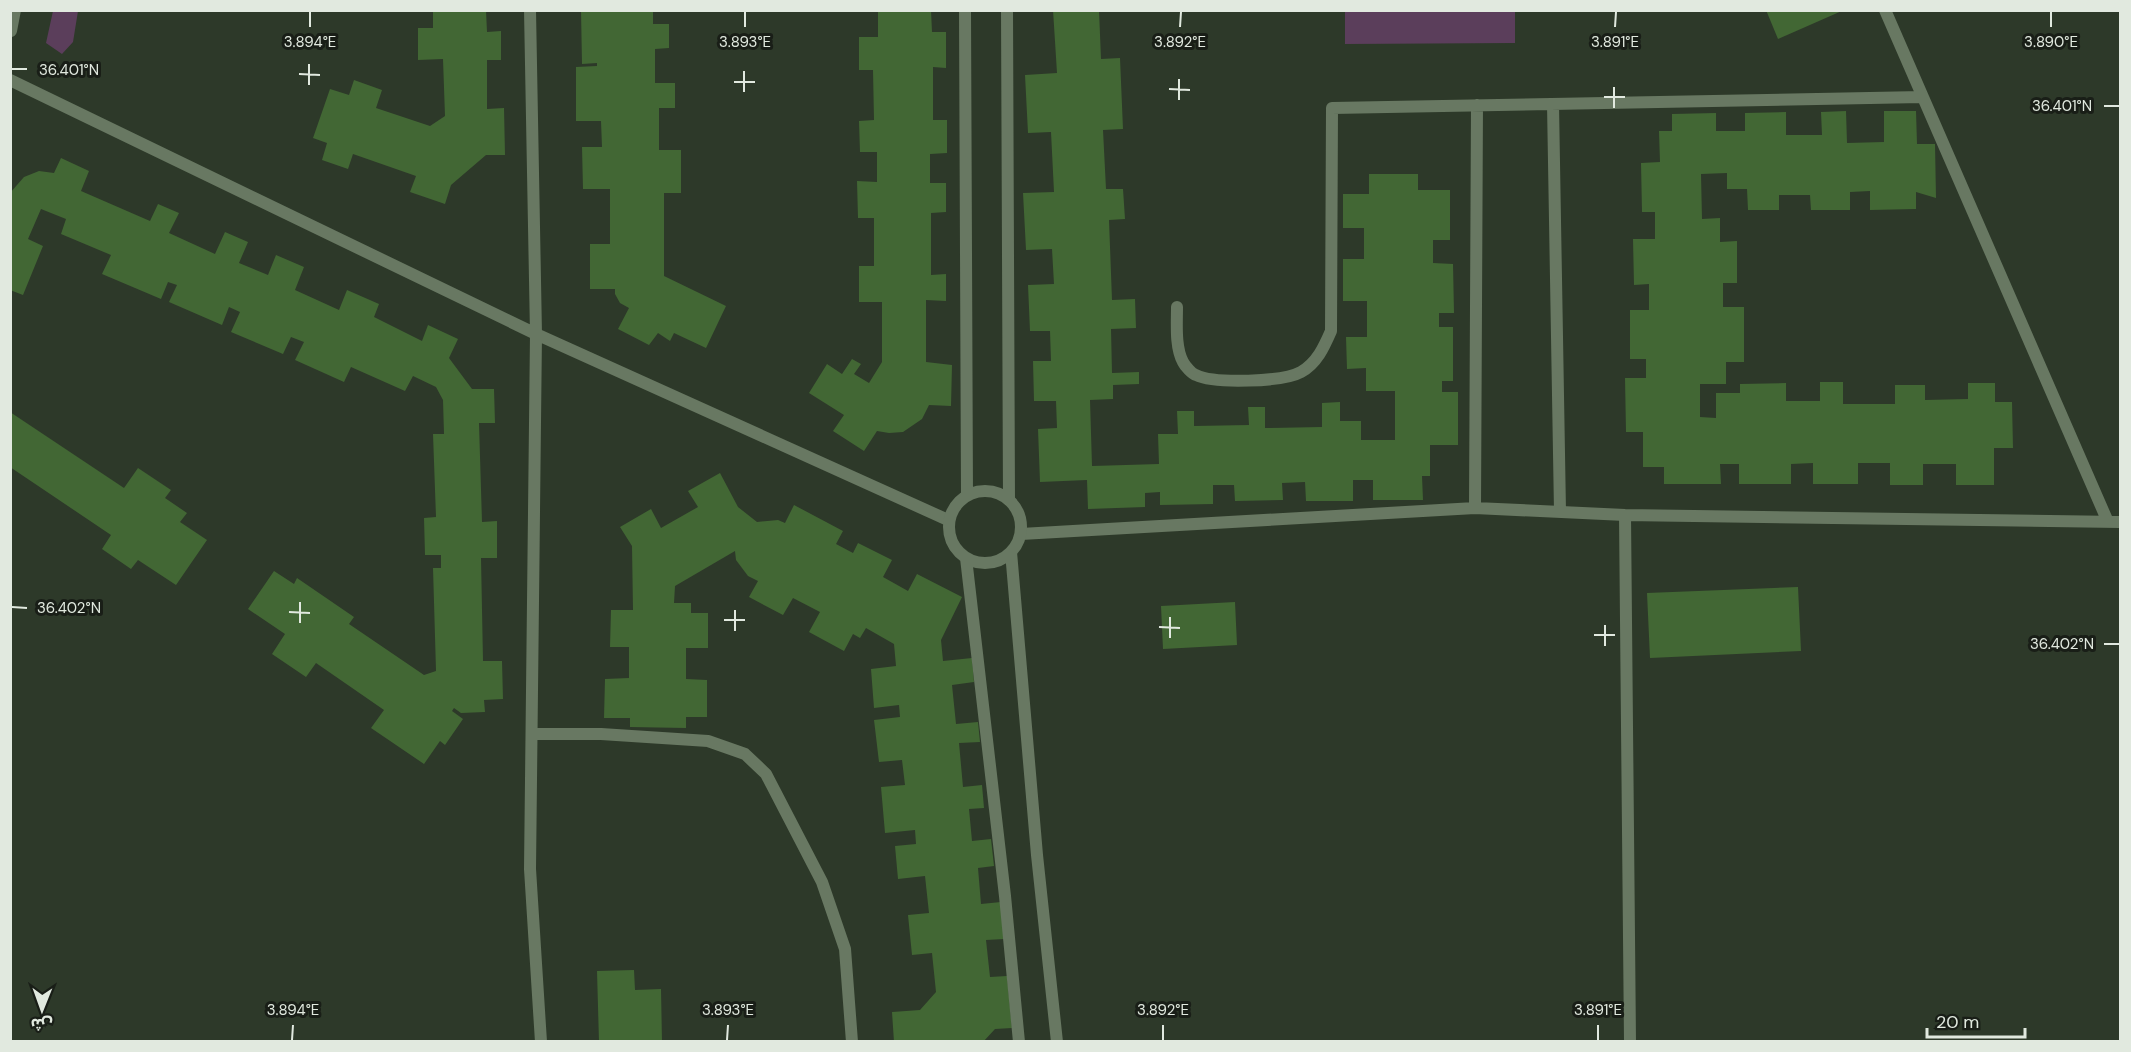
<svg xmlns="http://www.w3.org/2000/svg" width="2131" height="1052" font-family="'DM Sans','Noto Sans Arabic',sans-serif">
  <rect width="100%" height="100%" fill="#2d3929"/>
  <path fill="#5b3e5b" d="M53,11H78L73,42L62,54L46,43Z
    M1345,11H1515V43L1345,44Z"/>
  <path fill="#426734" d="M433,10H486L487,32L501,31V60H487V109L504,108L505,155H486L451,185L445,204L410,192L416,176L353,154L348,169L322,160L327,143L313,138L330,89L349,95L354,80L382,90L376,108L430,126L445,116L443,59L418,60V28H433Z
    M581,10H653V24H669V48L655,49V83H675V108H659V150H681V193H664V276L726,306L706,348L674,333L670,341L658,333L649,345L618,329L629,308L620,303L615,294V289H590V244H610V189H583L582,147H602L601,121H576V67L597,66V63L582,64Z
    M878,10H931L932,32H946V68L933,67V120H947V153L930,154V183H946V212L931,213V275L946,274V301L926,300V362L952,365L951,406L929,405L922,419L903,432L889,433L877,431L864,451L833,431L844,415L809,393L827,364L842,374L852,359L861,364L854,374L869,383L882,362V302H859V266H874V218H858L857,181L877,182V152H860L859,121L874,120L873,70H859V37H878Z
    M1053,10H1099L1101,59L1120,58L1123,129L1103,130L1106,189H1123L1125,219L1109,220L1112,300L1135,299L1136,328L1111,329L1112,373L1139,372V384L1113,385V399L1090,400L1092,466L1159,464L1158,434H1178L1177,411H1194V426L1249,425L1248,407H1265V428L1322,427V403L1340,402V421H1361V440H1395V391H1366V368L1347,369L1346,337H1367V301H1343V259H1364V228H1343V194H1369V174H1418V190H1450V240H1433V263L1453,264L1454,313H1439V327H1453V381H1442V392H1458V445H1430V476H1422L1423,500H1373V480H1353V501H1306L1305,482L1282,483L1283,500L1235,501L1234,485H1213V504L1160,505V492L1145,493V507L1088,509L1087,480L1040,482L1038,429L1057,428L1056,401H1034L1033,361H1051L1050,331H1030L1028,285L1054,284L1052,249L1026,250L1023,193L1054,192L1051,132L1028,133L1025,75L1057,73Z
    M1766,10H1844L1778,39Z
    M1846,111L1847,143L1884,142V111H1916L1917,144H1935L1936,198L1916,192V209L1870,210V191L1850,192V210H1811L1810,195H1779V210H1748L1747,189H1727V173L1701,174L1702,219L1720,218V242L1737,241V283H1723V307H1744V362H1726V384H1700V417L1716,418V393H1740V384L1786,383V401H1820V382H1843V404H1895V385H1925V400L1968,399V383H1995V402H2012L2013,448H1994V485H1956V464H1923V485H1890V463H1858V484H1813V463L1791,464V484H1739V464H1720L1721,484H1664V467H1643V432H1626L1625,378H1646V359H1630V310H1649V284L1634,285L1633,239H1655V212H1642L1641,163L1660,162L1659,131H1672V114L1716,113V131H1745V113L1786,112V135H1822L1821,112Z
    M61,158L89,171L81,191L150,221L158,204L179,213L169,233L215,254L225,232L248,242L239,263L268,275L276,255L304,267L295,290L339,310L347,290L379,304L374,317L422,341L428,325L458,339L449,358L472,389H494L495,423H479L482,522L497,521V558H481L483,661H502L503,699L484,700L485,712L461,713L454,708L452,711L463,719L445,745L440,741L424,764L371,728L384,710L316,663L306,677L272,654L285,634L248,609L274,571L294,584L297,578L354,617L349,624L424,675L436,671L433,568H441V555H425L424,518L436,517L433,434H444L443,400L436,387L413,376L405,391L351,367L344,382L295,360L304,342L291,337L283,354L231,332L240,312L229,307L222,325L169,302L177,285L168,282L161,299L102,274L111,255L61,234L66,219L41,209L28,239L43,246L23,295L10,290V193L24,177L39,171L54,173Z
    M10,412L124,488L138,468L171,490L165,498L187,513L180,522L207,540L176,585L138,560L131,569L102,549L111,535L10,467Z
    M720,473L738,507L757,522L778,520L785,523L794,505L843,531L836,544L853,553L858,543L892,560L883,577L908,591L917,574L962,597L941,640L943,661L972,658L974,682L952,685L956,724L978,722L980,742L959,743L963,787L982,785L984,808L969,809L972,841L991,839L994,866L978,868L981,904L1001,902L1004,939L986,940L990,977L1007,976L1012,1028L995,1029L983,1042H894L892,1012L920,1010L936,992L932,953L912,955L908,915L929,913L925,876L898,879L895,846L916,844L915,830L885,833L881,787L905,785L902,760L879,762L874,720L900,717L899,705L874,708L871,669L896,666L894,644L866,628L860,638L853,634L844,651L809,632L820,612L793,598L783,615L749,597L758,581L748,576L736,560L735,551L675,586L674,603H691V613H708V648H686V679L707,680V717H686V728L630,727V718H604L605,679L629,678V647H610L611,610H633L632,546L620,527L651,509L661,528L698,507L688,491Z
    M1798,587L1801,651L1650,658L1647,593Z
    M1235,602L1237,645L1163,649L1161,606Z
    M634,970L635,990L661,989L662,1042H599L597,971Z"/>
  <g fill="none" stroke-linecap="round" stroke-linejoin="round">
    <path stroke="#687862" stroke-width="12" d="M530,10L536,334L530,869L541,1042
      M1885,10L2108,522
      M11,31L15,10
      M10,80L536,334L948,520
      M1553,104L1560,511
      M1177,307C1177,324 1175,347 1183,362C1185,366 1192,374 1196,375C1214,384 1283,382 1301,372C1317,363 1324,347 1331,331L1332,108L1922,97
      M1475,508L1477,105
      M1625,515L1630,1042
      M1021,534L1475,508L1625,515L2120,522
      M532,734H601L708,741L745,754L766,774L822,882L845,949L852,1042"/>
    <path stroke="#687862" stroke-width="12" d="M965,10L967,495
      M1007,10L1009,500
      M949 527a36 36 0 1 1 72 0a36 36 0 1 1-72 0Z
      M1011,552L1037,855L1057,1042
      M966,558L1005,896L1019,1042"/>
  </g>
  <path fill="none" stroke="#e1e9df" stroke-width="2" d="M310,27V12M745,27V12M1180,27L1181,12M1615,27L1616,12M2051,27V12M12,69H27M299,74L320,75M734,82H755M309,85V64M1169,89L1190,90M744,92V71M1604,97H1625M1179,100V79M2104,106H2119M1614,108V87M12,607L27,608M289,612L310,613M724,620H745M300,623V602M1159,627L1180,628M735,631V610M1594,635H1615M1170,638V617M2104,644H2119M1605,646V625M292,1040L293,1025M727,1040L728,1025M1163,1040V1025M1598,1040V1025"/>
  <g font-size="15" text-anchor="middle" fill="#e1e9df" stroke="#191e17" stroke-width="6" stroke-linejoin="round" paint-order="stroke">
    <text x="310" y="47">3.894°E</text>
    <text x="745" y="47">3.893°E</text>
    <text x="1180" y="47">3.892°E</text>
    <text x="1615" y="47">3.891°E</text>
    <text x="2051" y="47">3.890°E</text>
    <text x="69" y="75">36.401°N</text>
    <text x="2062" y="111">36.401°N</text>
    <text x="69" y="613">36.402°N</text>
    <text x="2062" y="649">36.402°N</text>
    <text x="293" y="1015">3.894°E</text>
    <text x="728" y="1015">3.893°E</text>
    <text x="1163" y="1015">3.892°E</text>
    <text x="1598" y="1015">3.891°E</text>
  </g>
  <rect width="2131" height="1052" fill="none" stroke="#e1e9df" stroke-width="24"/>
  <g transform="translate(42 1010) rotate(181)" stroke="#191e17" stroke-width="4.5" paint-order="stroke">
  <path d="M0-4.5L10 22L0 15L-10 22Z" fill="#e1e9df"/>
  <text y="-9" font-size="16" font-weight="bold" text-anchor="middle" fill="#e1e9df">ش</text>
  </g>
  <path d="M1927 1028v9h98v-9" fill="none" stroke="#e1e9df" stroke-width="3"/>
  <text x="1936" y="1028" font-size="18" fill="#e1e9df" stroke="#191e17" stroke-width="4.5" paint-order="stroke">20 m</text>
</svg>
